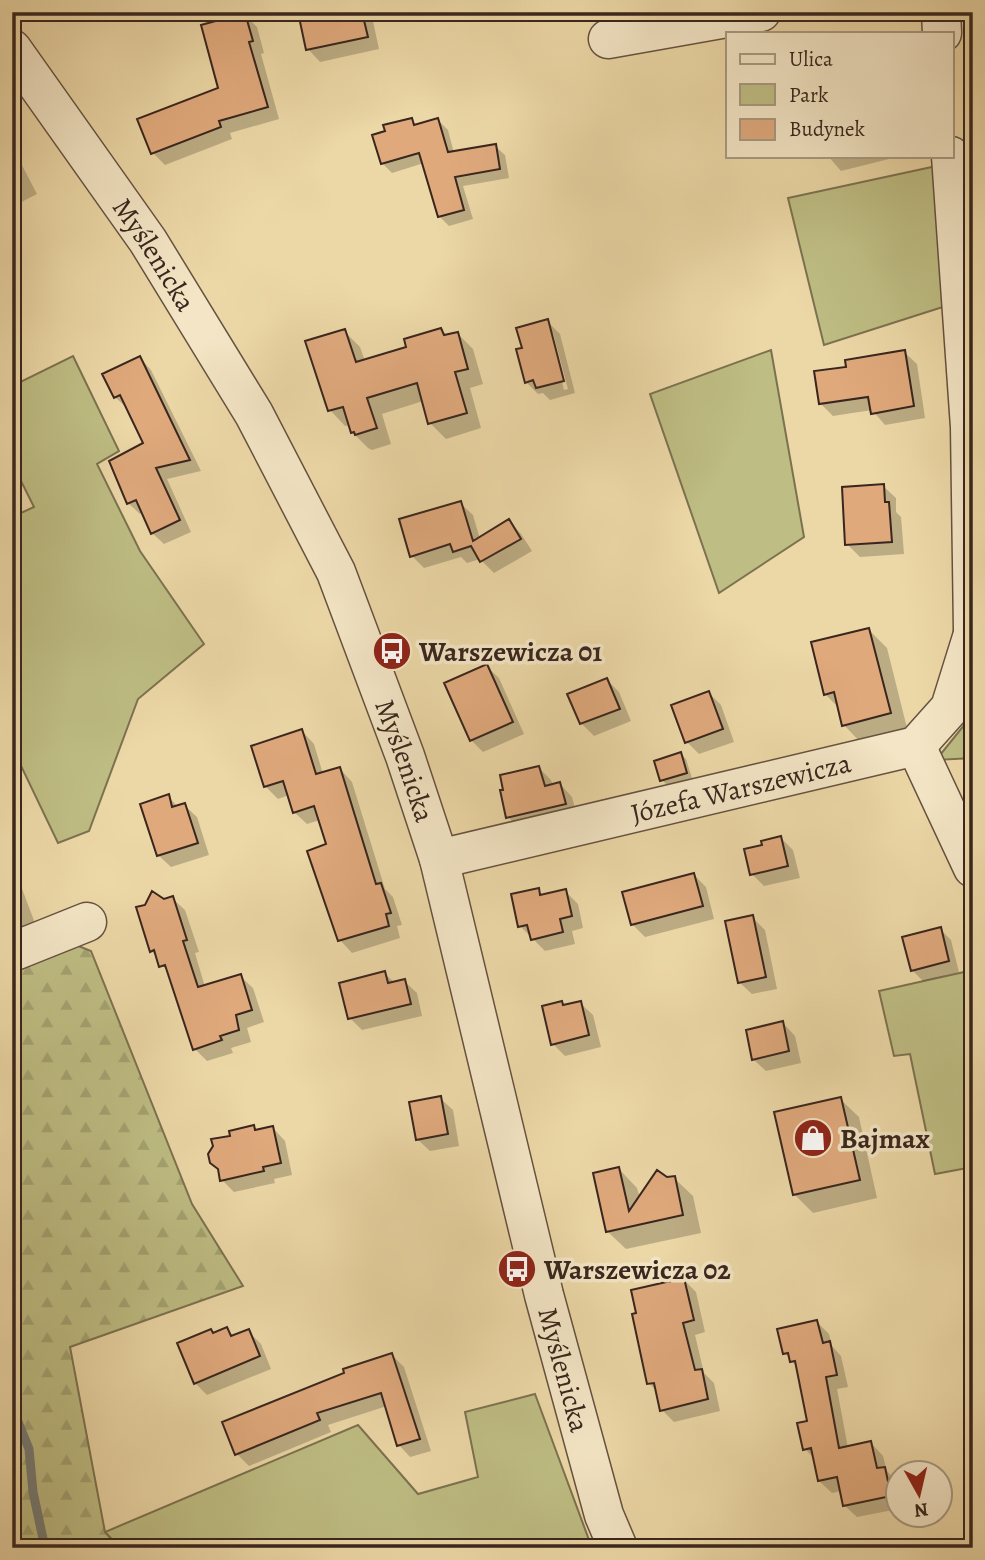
<svg xmlns="http://www.w3.org/2000/svg" width="985" height="1560" font-family="Alegreya,serif">
  <defs>
    <pattern id="forest-firs" width="22" height="20" patternUnits="userSpaceOnUse" patternTransform="scale(1.75)"><rect width="22" height="20" fill="#bebd83"/><path d="M5 1l3.5 6h-7zM16 11l3.5 6h-7z" fill="#a4a271"/></pattern>
  </defs>
  <rect width="100%" height="100%" fill="#ecd7a6"/>
  <filter id="stains"><feTurbulence type="fractalNoise" baseFrequency=".00286" numOctaves="4"/><feColorMatrix values="0 0 0 0 .2 0 0 0 0 .09 0 0 0 0 .02 0 0 0 .5 -.17"/></filter>
  <radialGradient id="worn" r=".72"><stop offset=".6" stop-color="#630" stop-opacity="0"/><stop offset="1" stop-color="#630" stop-opacity=".3"/></radialGradient>
  <path fill="#bebd83" stroke="#7c7250" stroke-width="2" d="M941,165L949,305L824,345L788,198Z
    M771,350L804,537L719,593L650,394Z
    M73,356L119,451L97,464L140,551L204,644L138,699L89,831L58,843L12,747V517L34,507L12,463V386Z
    M973,714V758L936,760Z
    M973,970V1167L935,1174L910,1054L894,1056L879,991Z
    M535,1394L592,1548H120L105,1532L358,1425L418,1494L478,1477L465,1412Z"/>
  <path fill="url(#forest-firs)" stroke="#7c7250" stroke-width="2" d="M12,940L66,941L91,951L192,1204L243,1286L70,1347L105,1532L119,1548H12Z"/>
  <path fill="#0003" fill-rule="evenodd" d="M310,12H371L379,49L320,62L308,49Z
    M245,15L257,27L264,53L261,54L279,119L230,133L232,139L165,165L153,153L220,89Z
    M411,120L417,126L438,120L448,130L454,153L495,146L505,155L509,178L463,186L473,219L449,226L439,216L424,163L392,173L382,163Z
    M12,146L37,194L12,207Z
    M828,156H896L897,157L841,171Z
    M547,321L560,334L575,393L550,400L543,393L538,394L526,382L524,349ZM550,333H553L568,389L564,390Z
    M441,330L447,336L457,333L473,349L483,384L470,388L481,428L446,439L430,423L423,401L382,414L391,444L372,450L368,448L352,432L350,425L345,426L330,410L344,331L360,347L365,361L408,348Z
    M904,352L917,364L925,418L885,425L872,410L833,416L820,403L848,369Z
    M140,358L151,370L201,471L167,479L191,532L164,544L152,533L144,513L140,514L128,503L145,444L127,408L115,397Z
    M883,486L896,498V512L901,517L904,554L860,557L847,544Z
    M460,503L473,515L480,539L509,521L521,534L532,551L494,573L480,559L467,563L461,557L424,568L412,556Z
    M869,630L887,648L908,732L862,744L844,725L840,709L825,694Z
    M486,666L499,678L524,734L483,752L471,740Z
    M607,680L619,692L631,721L594,736L581,723Z
    M709,693L721,705L734,742L699,754L687,742Z
    M302,731L314,744L323,774L340,769L352,782L385,889L393,897L402,925L397,926L400,938L352,953L340,940L328,845L320,820L307,824L294,812L289,795L278,799L265,786Z
    M681,754L686,759L692,778L668,786L662,780Z
    M539,768L551,780L553,786L560,784L572,797L577,816L520,829L508,817Z
    M168,796L178,807L184,805L197,817L209,855L171,867L158,855Z
    M781,838L793,850L800,878L764,886L752,874L764,846Z
    M694,875L706,887L714,919L645,937L632,924Z
    M12,877L21,886L36,926L12,934Z
    M538,890L544,896L565,891L578,904L583,928L572,931L575,944L545,951L520,926Z
    M172,898L185,910L199,952L195,953L205,987L240,976L253,988L264,1022L247,1028L251,1042L231,1048L233,1053L207,1061L195,1049L170,975L152,951L164,901Z
    M752,917L765,930L777,989L752,994L739,982Z
    M940,929L951,940L959,972L923,981L912,970Z
    M384,973L395,983L404,981L417,993L422,1016L362,1030L350,1018Z
    M561,1003L565,1007L580,1003L593,1015L601,1047L565,1056L553,1044Z
    M783,1023L795,1036L801,1063L766,1071L753,1059Z
    M440,1098L453,1110L459,1146L430,1151L417,1139Z
    M840,1099L859,1117L877,1198L813,1213L794,1194Z
    M254,1127L258,1131L273,1128L285,1141L292,1175L274,1179L275,1183L234,1192L222,1180Z
    M619,1169L637,1188L640,1198L667,1179L674,1178L693,1196L701,1233L626,1249L607,1231Z
    M684,1280L696,1292L705,1332L695,1335L704,1373L714,1383L720,1411L674,1422L662,1410L658,1392L649,1383Z
    M817,1322L829,1334L832,1346L841,1356L848,1387L837,1389L848,1448L871,1443L883,1456L887,1471L896,1481L898,1509L857,1517L844,1505L841,1491L832,1493L819,1481L815,1459L805,1449L809,1422L798,1368L785,1353Z
    M227,1329L234,1337L249,1332L261,1344L271,1369L207,1395L195,1383L211,1331L215,1334Z
    M392,1355L404,1367L431,1451L410,1457L399,1445L387,1406L328,1425L331,1432L249,1466L237,1454Z"/>
  <g fill="none" stroke-linecap="round" stroke-linejoin="round">
    <path stroke="#757d77" stroke-width="9" d="M12,1407L29,1449L33,1492L45,1548"/>
  </g>
  <path fill="#dfa97c" stroke="#39261e" stroke-width="2" d="M320,12H362L368,37L306,50L299,17Z
    M245,13L253,41L249,42L268,107L219,121L221,127L151,154L137,119L218,88L201,25Z
    M412,118L414,125L438,118L448,152L496,144L500,169L455,177L464,210L438,217L419,153L381,164L372,135L385,131L383,125Z
    M548,319L564,381L536,388L533,380L525,383L516,349L522,348L516,328Z
    M441,328L444,335L458,332L468,369L455,372L467,413L428,424L417,383L367,398L377,428L355,435L354,432L351,433L343,407L328,411L305,341L345,329L356,362L406,347L404,339Z
    M905,350L914,406L871,414L868,397L819,404L814,371L846,367L845,360Z
    M140,356L190,460L156,468L180,520L151,534L136,500L127,504L109,461L143,443L120,395L114,398L102,374Z
    M884,484L885,502H889L892,542L845,545L842,487Z
    M461,501L473,541L509,519L521,539L480,562L471,546L453,552L450,544L410,557L399,519Z
    M869,628L891,713L842,726L834,692L824,695L811,642Z
    M487,664L513,722L470,741L444,683Z
    M607,678L620,709L580,724L567,694Z
    M709,691L723,729L685,743L671,705Z
    M302,729L316,774L340,767L376,884L381,883L391,913L386,914L389,926L338,941L307,851L326,844L314,806L293,813L283,781L264,787L251,746Z
    M681,752L687,773L660,781L654,761Z
    M539,766L545,786L560,782L566,804L506,818L500,790H503L500,775Z
    M169,794L172,807L185,803L198,843L157,856L140,804Z
    M781,836L788,866L750,875L744,849L762,845L761,841Z
    M694,873L703,906L631,925L622,892Z
    M539,888L540,895L566,889L572,916L560,919L563,932L531,940L527,925L518,927L511,894Z
    M152,891L164,899L173,896L187,940L183,941L198,987L241,974L252,1010L236,1015L239,1030L220,1036L222,1040L193,1050L165,965L159,967L154,950L150,952L136,907L145,905Z
    M753,915L766,977L738,983L725,921Z
    M941,927L949,961L911,971L902,937Z
    M385,971L388,983L405,979L411,1004L348,1019L339,983Z
    M562,1001L563,1005L581,1001L589,1035L551,1045L542,1006Z
    M783,1021L789,1051L752,1060L746,1030Z
    M441,1096L448,1134L416,1140L409,1102Z
    M841,1097L860,1180L793,1195L774,1112Z
    M254,1125L255,1130L273,1126L281,1163L263,1167L264,1171L220,1181L218,1169L210,1163L208,1154L213,1146L211,1139L230,1136L229,1131Z
    M619,1167L629,1211L657,1170L667,1177L675,1176L683,1215L606,1232L593,1173Z
    M684,1278L694,1320L683,1323L695,1370L702,1369L708,1399L660,1411L654,1383L647,1384L632,1314L636,1313L631,1290Z
    M817,1320L823,1343L830,1341L837,1375L826,1377L839,1448L871,1441L877,1468L885,1467L891,1496L843,1506L837,1477L818,1481L811,1448L803,1450L797,1423L807,1421L795,1361L790,1362L788,1353L783,1354L777,1329Z
    M227,1327L231,1336L249,1329L260,1356L194,1384L177,1343L211,1329L213,1333Z
    M392,1353L420,1439L397,1446L381,1393L317,1413L320,1420L235,1455L222,1422L344,1373L343,1369Z"/>
  <g fill="none" stroke-linecap="round" stroke-linejoin="round">
    <g stroke="#665240" stroke-width="41">
      <g id="minor">
        <path d="M941,12L942,33"/>
        <path d="M608,39L761,12"/>
        <path id="s1" d="M12,49L148,241L254,414L336,572L405,756L439,859L544,1295L604,1515L618,1548"/>
        <path d="M951,156L970,427L973,630"/>
        <path d="M916,746L973,868"/>
        <path id="s2" d="M439,859L916,746L950,708L973,634"/>
        <path d="M12,952L87,922"/>
      </g>
    </g>
    <use href="#minor" stroke="#f3e5c5" stroke-width="38"/>
  </g>
  <defs>
    <g id="bus-disc" transform="scale(2.0125)"><circle r="9.5" fill="#8f2418" stroke="#f3e5c5"/><path d="M-5-6H5V4H4V6H2V4H-2V6H-4V4H-5ZM-3.5-4V0h7V-4ZM-3.5 1.2v1.5H-2V1.2ZM2 1.2v1.5H3.5V1.2Z" fill="#fff"/></g>
    <g id="shop-disc" transform="scale(2.0125)"><circle r="9.5" fill="#8f2418" stroke="#f3e5c5"/><path d="M-5-2.5h2.3a2.7 3.5 0 0 1 5.4 0H5L5.5 6h-11ZM-1.5-2.5h3a1.5 2.3 0 0 0-3 0Z" fill="#fff"/></g>
  </defs>
  <g fill-rule="evenodd">
    <use href="#bus-disc" x="392" y="651"/>
    <use href="#shop-disc" x="813" y="1138"/>
    <use href="#bus-disc" x="517" y="1269"/>
  </g>
  <g text-anchor="middle" stroke-width="7" stroke-linejoin="round" paint-order="stroke">
    <g font-size="28" fill="#39261e" stroke="#f3e5c5">
      <text dy="10" stroke="none"><textPath href="#s1" startOffset="250">Myślenicka</textPath></text>
      <text dy="10" stroke="none"><textPath href="#s1" startOffset="817">Myślenicka</textPath></text>
      <text dy="10" stroke="none"><textPath href="#s2" startOffset="310">Józefa Warszewicza</textPath></text>
      <text dy="10" stroke="none"><textPath href="#s1" startOffset="1447">Myślenicka</textPath></text>
    </g>
    <g font-size="28" font-weight="bold" fill="#39261e" stroke="#f3e5c5" text-anchor="start">
      <text x="419" y="661">Warszewicza 01</text>
      <text x="840" y="1148">Bajmax</text>
      <text x="544" y="1279">Warszewicza 02</text>
    </g>
  </g>
  <rect width="985" height="1560" fill="none" stroke="#ecd7a6" stroke-width="42"/>
  <rect x="14" y="14" width="957" height="1532" fill="none" stroke="#39261e" stroke-width="3.5"/>
  <rect x="21" y="21" width="943" height="1518" fill="none" stroke="#39261e" stroke-width="2"/>
  <rect x="726" y="32" width="228" height="126" fill="#f3e5c5" stroke="#a99982" stroke-width="2"/>
  <rect x="740" y="54" width="35" height="10" fill="#f3e5c5" stroke="#a99982" stroke-width="2"/>
  <text x="789" y="66" font-size="21" fill="#39261e">Ulica</text>
  <rect x="740" y="84" width="35" height="21" fill="#bebd83" stroke="#a99982" stroke-width="2"/>
  <text x="789" y="102" font-size="21" fill="#39261e">Park</text>
  <rect x="740" y="119" width="35" height="21" fill="#dfa97c" stroke="#a99982" stroke-width="2"/>
  <text x="789" y="136" font-size="21" fill="#39261e">Budynek</text>
  <g transform="translate(919 1494) rotate(172)"><circle r="33" fill="#f3e5c5" stroke="#a99982" stroke-width="2"/>
  <path d="M0-5L12 26L0 18L-12 26Z" fill="#8f2418"/>
  <text y="-10" font-size="19" font-weight="bold" text-anchor="middle" fill="#39261e">N</text>
  </g>
  <rect width="100%" height="100%" filter="url(#stains)"/>
  <rect width="100%" height="100%" fill="url(#worn)"/>
</svg>
